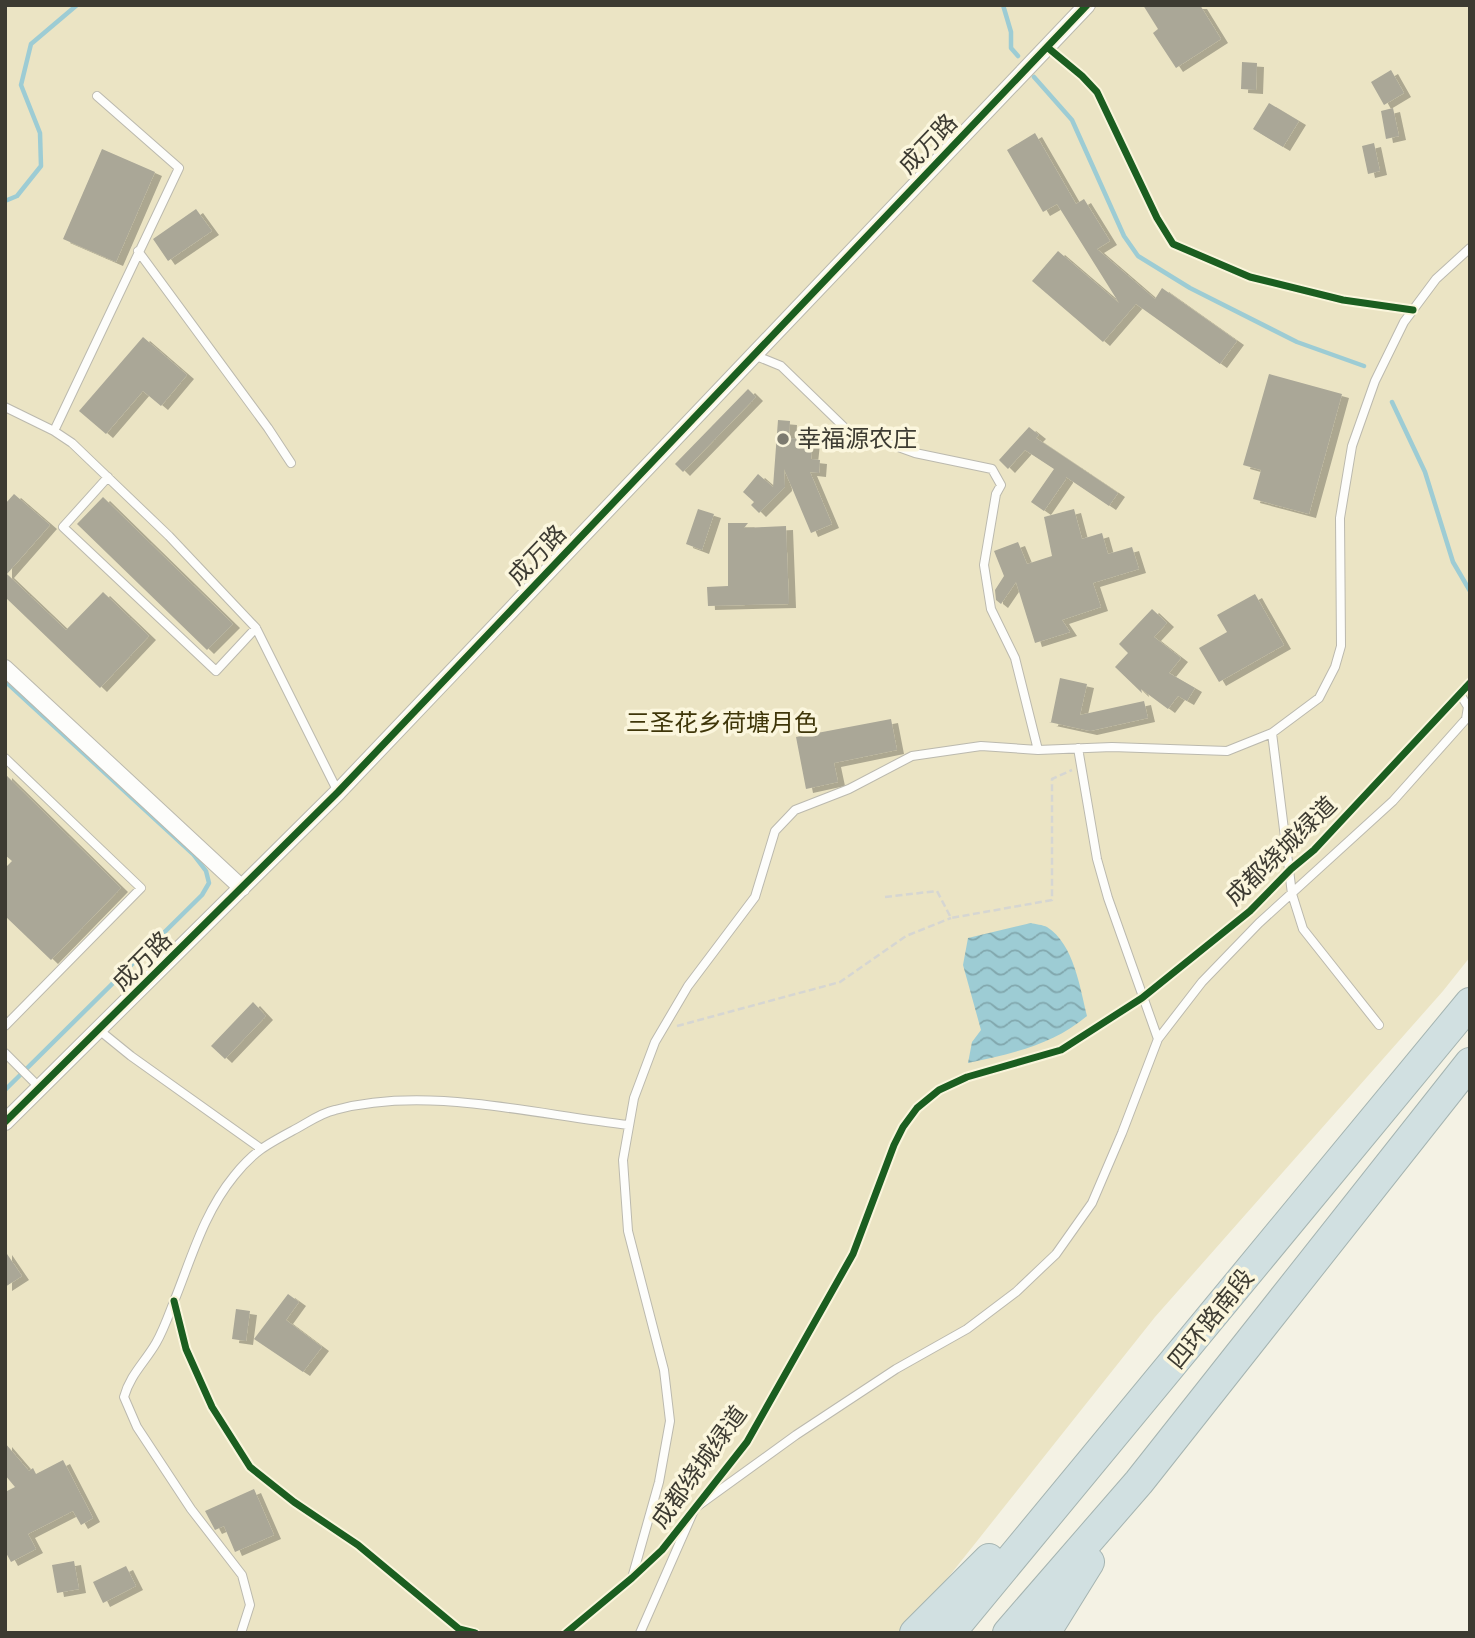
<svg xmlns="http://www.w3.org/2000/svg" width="1475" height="1638" font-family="'DejaVu Sans','Noto Sans SC',sans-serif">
  <defs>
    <pattern id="water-waves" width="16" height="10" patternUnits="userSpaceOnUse" patternTransform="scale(1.75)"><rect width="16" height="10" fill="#9dccd4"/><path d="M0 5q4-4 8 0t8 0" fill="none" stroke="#81a7ad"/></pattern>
    <filter id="shadow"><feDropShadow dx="7" dy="4" stdDeviation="0" flood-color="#0004"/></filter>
  </defs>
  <rect width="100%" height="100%" fill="#f4f2e4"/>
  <path fill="#ebe4c4" d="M5,5H1470V957L1443,991L1155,1317L904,1633H5Z"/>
  <path fill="url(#water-waves)" d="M1031,923C1035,924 1043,925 1047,927C1074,944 1080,988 1087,1016C1053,1045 1010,1054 968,1063L972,1042L981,1030L963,965L968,938Z"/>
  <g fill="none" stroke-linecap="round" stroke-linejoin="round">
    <path stroke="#9dccd4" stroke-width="4.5" d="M1003,5L1011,32V48L1018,56
      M1034,77L1072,120L1124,236L1138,256L1190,288L1297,342L1364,366
      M5,201L17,196L41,166L40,133L21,85L31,44L77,5
      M1392,402L1425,472L1453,562L1470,591
      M5,681L193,854L206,871L209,883L202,895L5,1090"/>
  </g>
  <path fill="#aaa797" filter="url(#shadow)" d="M1143,5H1200L1221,39L1176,68L1153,33L1158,29Z
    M1242,62L1257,63L1256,90L1241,89Z
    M1391,70L1404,93L1384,105L1371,82Z
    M1269,103L1299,121L1283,147L1253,129Z
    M1393,108L1399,136L1386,139L1381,111Z
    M1035,133L1076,204L1084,199L1110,241L1097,249L1155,299L1162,288L1237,341L1220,364L1136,304L1103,342L1032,281L1058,251L1119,303L1057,204L1043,212L1007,150Z
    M1374,143L1380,171L1368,174L1362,146Z
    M102,149L155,172L116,262L63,239Z
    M196,209L212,231L168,261L153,239Z
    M143,337L187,375L161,406L143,391L106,434L79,411Z
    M1269,374L1342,394L1309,514L1253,499L1261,470L1243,465Z
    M748,389L756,397L683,472L675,464Z
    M778,420L790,421L789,438L813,440L811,459L820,460L819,473L810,472L832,524L811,533L784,469L785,487L759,513L751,505L754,502L743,492L758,474L773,487Z
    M1029,427L1039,435L1036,438L1118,493L1109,506L1066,477V479L1044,511L1031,502L1054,469L1025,450L1008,469L999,460Z
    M14,494L50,525L7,574L66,630L103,592L149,636L100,688L5,597V504Z
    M103,497L233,624L207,650L77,524Z
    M698,509L714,514L702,550L686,544Z
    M1074,509L1082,539L1102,533L1108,554L1132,547L1139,569L1093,583L1101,607L1062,620L1070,632L1035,643L1016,582L1001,604L996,600L995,590L1004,576L994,551L1018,542L1027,564L1052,556L1044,517Z
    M728,523H748L744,528L786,526L789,604L708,606L707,587L728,586Z
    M1255,594L1284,645L1219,682L1199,648L1227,632L1217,615Z
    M1152,609L1167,623L1154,637L1181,658L1169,673L1195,688L1187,701L1178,696L1168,709L1141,689L1142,693L1115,667L1128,653L1119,644Z
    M1060,678L1087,684L1080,715L1144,701L1148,718L1090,731L1049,722H1051Z
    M891,719L897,750L834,763L838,782L806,789L796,737Z
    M5,774L121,888L51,960L5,916V868L12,861L5,855Z
    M253,1002L266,1016L225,1059L211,1046Z
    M5,1251L22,1276L5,1287Z
    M288,1294L299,1302L286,1320L322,1347L303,1372L254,1339Z
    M236,1309L250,1311L246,1341L232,1339Z
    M5,1443L29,1471L33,1468L36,1474L63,1460L93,1518L81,1525L73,1511L28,1534L36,1549L11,1562L5,1551V1492L15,1487L5,1475Z
    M254,1489L274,1535L235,1552L224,1526L215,1530L205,1511Z
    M74,1561L79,1589L57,1593L52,1565Z
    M126,1566L136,1586L103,1603L93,1582Z"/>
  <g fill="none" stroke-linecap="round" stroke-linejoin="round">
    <g stroke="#bbb9ae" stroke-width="10">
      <path id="lane" d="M138,251L268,428L291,463
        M754,355L781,366L845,428L915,453L992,469L1001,485L996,494L984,565L991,609L1015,658L1038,750
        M5,407L54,431L72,443L169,536L256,628L338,792
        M54,431L179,168L97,96
        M108,477L63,527L216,671L256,628
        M1272,733L1292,894L1303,929L1379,1025
        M1078,748L1097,859L1108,898L1158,1039
        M5,758L141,888L5,1026
        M99,1030L131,1056L260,1148
        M5,1053L40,1088
        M632,1578L659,1482L670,1421L664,1370L628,1231L623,1160L634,1098L655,1042L688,986L755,897L775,831L795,810L849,789L912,756L981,746L1038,750L1112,747L1227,751L1272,733L1319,698L1335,667L1341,646L1340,518L1352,446L1375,381L1404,322L1436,279L1470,248
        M241,1633L250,1605L242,1575L191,1509L137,1427L124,1397C130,1375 145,1362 156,1343C163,1331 168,1317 173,1304C191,1260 203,1214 234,1176C253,1152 266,1145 292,1131C306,1124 320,1113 335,1110C427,1085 536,1115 629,1125
        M640,1633L695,1508L796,1435L896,1369L967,1329L1016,1292L1056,1254L1092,1203L1122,1133L1158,1039L1202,982L1259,923L1393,801L1466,719L1468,707L1460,694"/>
    </g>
    <g stroke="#bbb9ae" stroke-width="18">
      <path id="street" d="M5,668L242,888
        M5,1122L338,792L1087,5"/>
    </g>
    <g stroke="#a5b4b1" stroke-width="32">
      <path id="highway" d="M915,1633L989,1559
        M950,1633L1470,1003
        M1008,1633L1139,1482L1470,1063
        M1045,1633L1089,1562"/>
    </g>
    <path stroke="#d6d6d2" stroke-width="2.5" stroke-dasharray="7 3.5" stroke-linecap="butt" d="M885,897L937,891L951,918L1052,900V779L1072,770
      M677,1026L840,982L906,936L951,918"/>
    <use href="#lane" stroke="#fdfdfb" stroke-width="8"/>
    <use href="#street" stroke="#fdfdfb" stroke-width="16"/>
    <use href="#highway" stroke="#d1e0e1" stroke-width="30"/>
    <g stroke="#fbf6dd" stroke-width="11">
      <path id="cycleway" d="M1047,47L1082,76L1097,92L1157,218L1173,244L1250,277L1343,300L1413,310
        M5,1122L338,792L1087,5
        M174,1301L186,1349L212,1407L250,1467L294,1502L358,1545L459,1629L475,1633
        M566,1633L632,1578L662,1550L747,1442L853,1254L894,1145L903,1127L917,1108L939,1090L967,1077L1061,1050L1142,998L1250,911L1291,869L1314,850L1470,683"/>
    </g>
    <use href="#cycleway" stroke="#1b5e20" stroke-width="7"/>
  </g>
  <circle fill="#7d7b70" stroke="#fbf6dd" stroke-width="2.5" cx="783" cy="439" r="7"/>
  <g text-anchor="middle" stroke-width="7" stroke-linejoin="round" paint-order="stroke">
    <g font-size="24" fill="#3d3b32" stroke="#fbf6dd">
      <text transform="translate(928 144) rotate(-46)" y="8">成万路</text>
      <text transform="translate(537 555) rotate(-46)" y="8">成万路</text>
      <text transform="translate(1281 851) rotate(-44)" y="8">成都绕城绿道</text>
      <text transform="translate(142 961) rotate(-45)" y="8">成万路</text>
      <text transform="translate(1211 1319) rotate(-51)" y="8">四环路南段</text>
      <text transform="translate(699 1467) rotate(-54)" y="8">成都绕城绿道</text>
    </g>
    <g font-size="24" fill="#3d3b32" stroke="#fbf6dd" text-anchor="start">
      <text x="797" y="447">幸福源农庄</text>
    </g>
    <g font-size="24" fill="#3f3609" stroke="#fbf6dd">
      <text x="722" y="731">三圣花乡荷塘月色</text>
    </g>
  </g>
  <rect width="1475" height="1638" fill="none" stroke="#3d3b32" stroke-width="14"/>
</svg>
